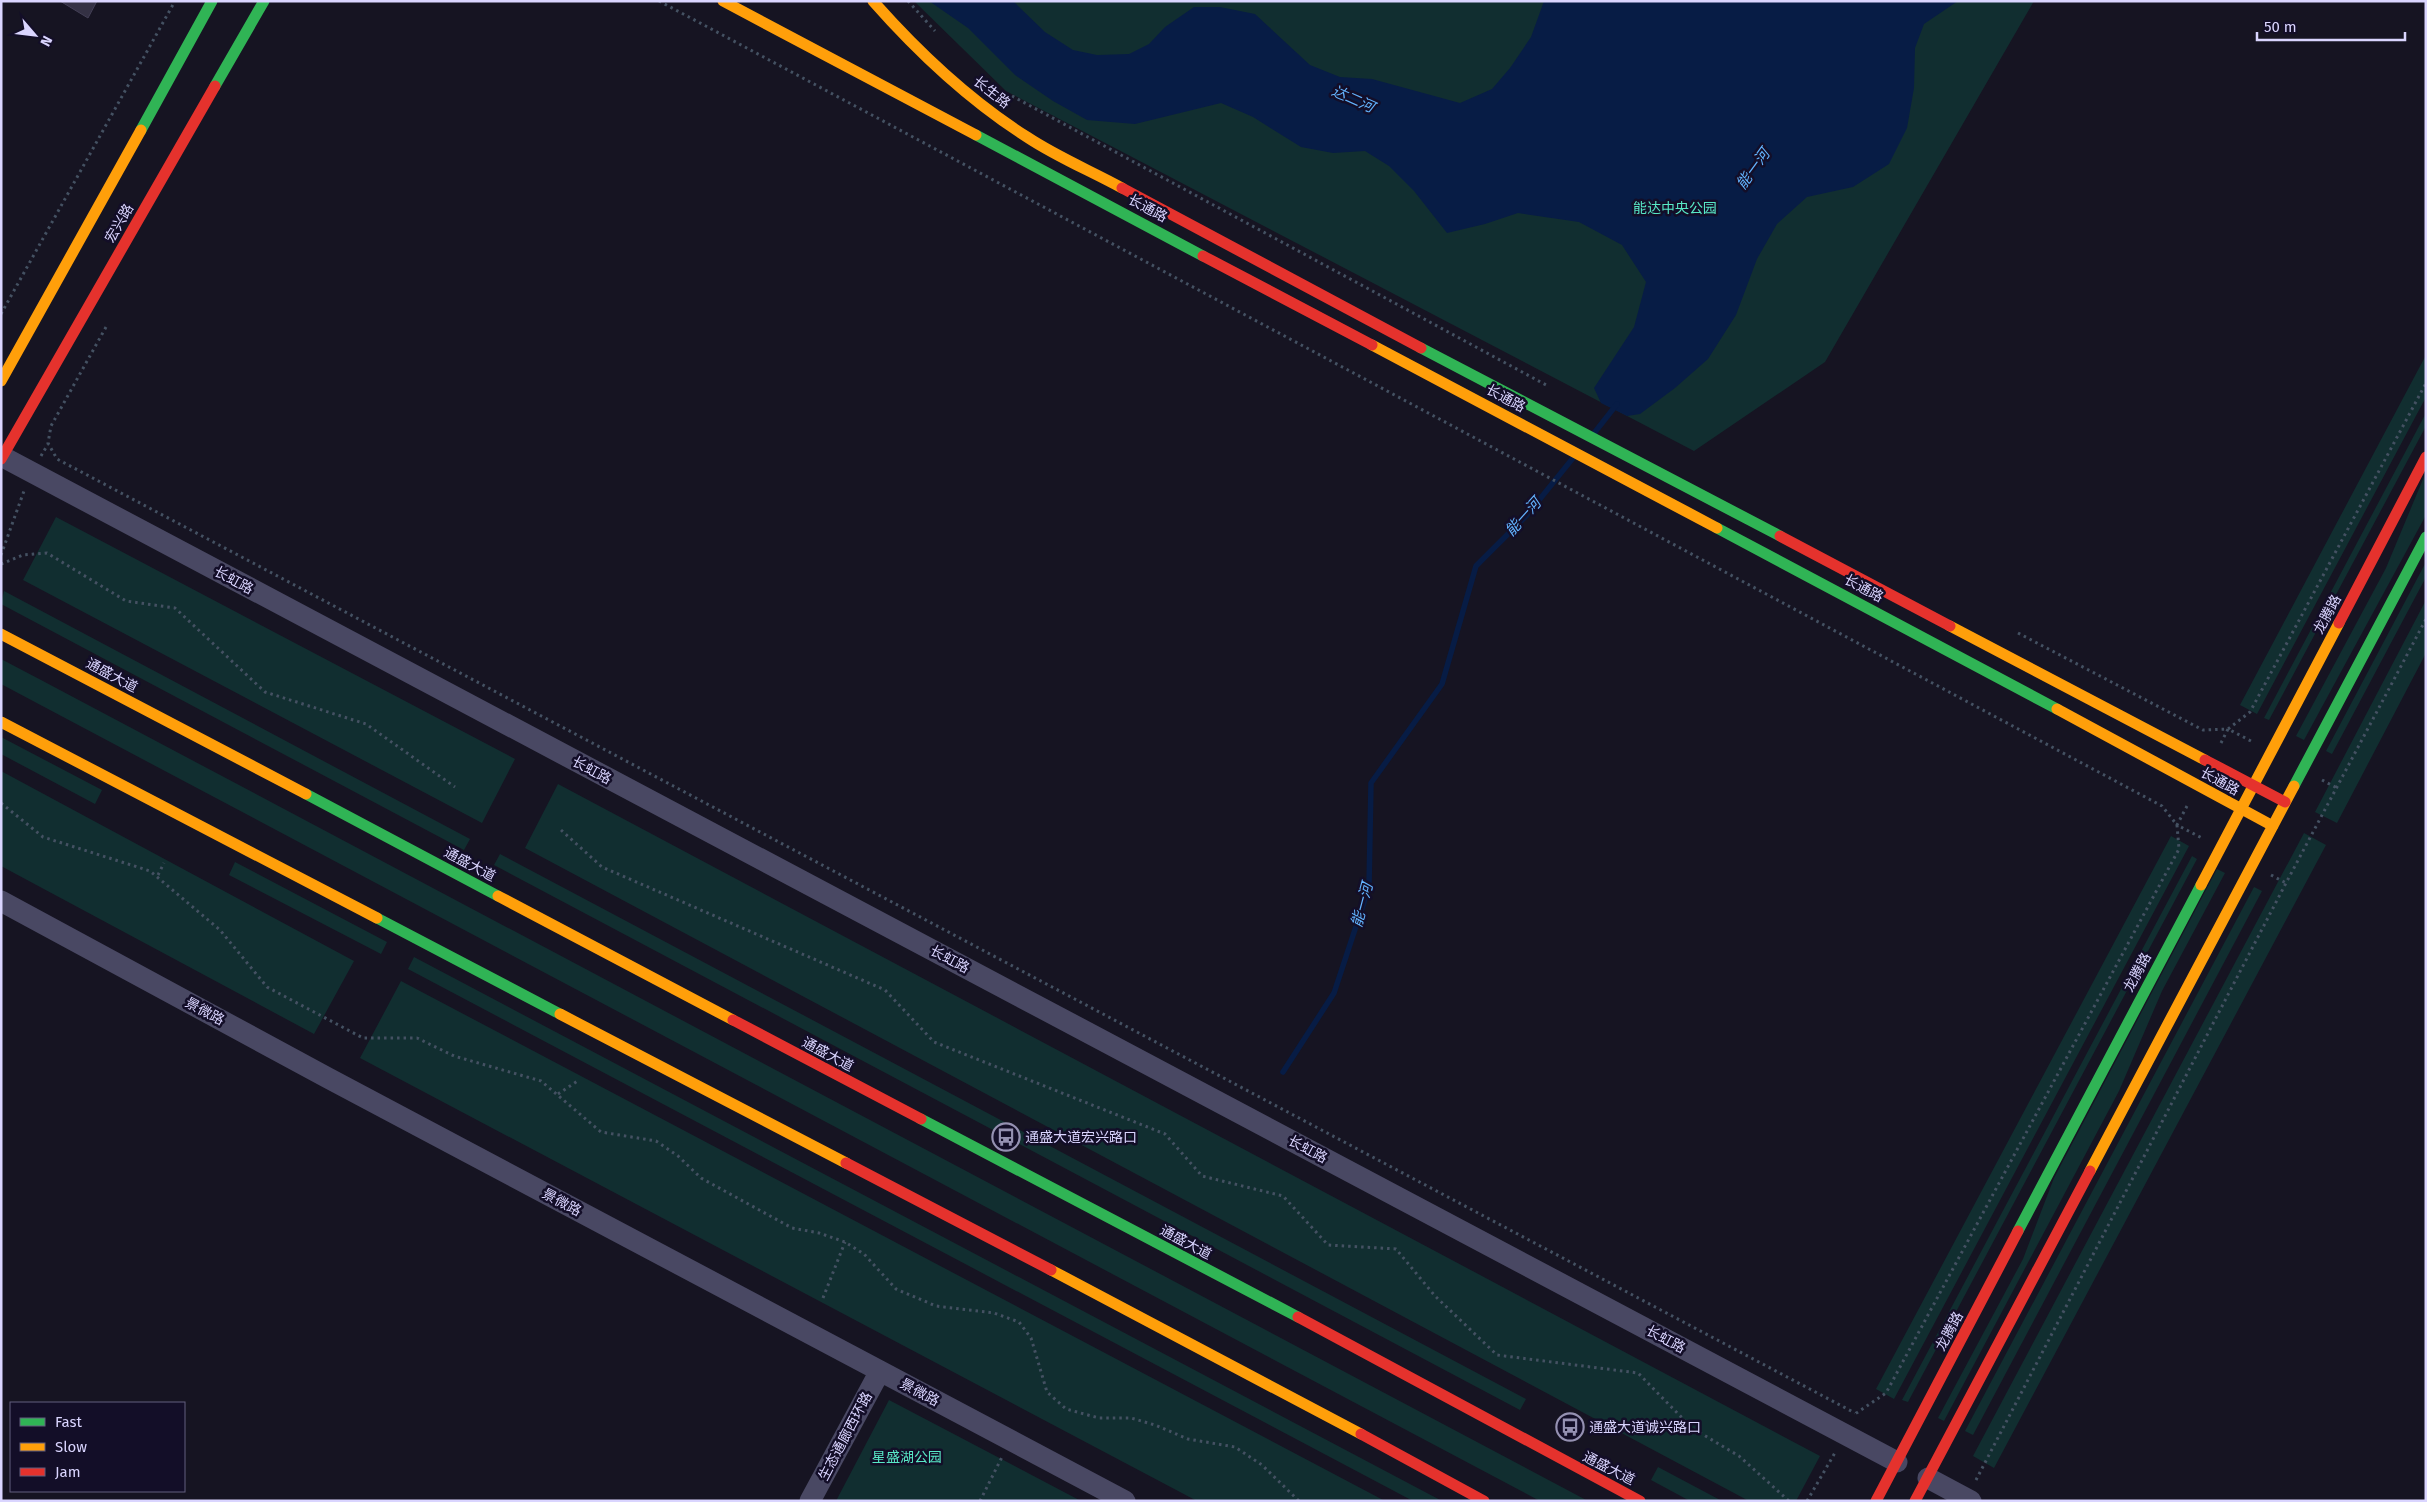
<svg xmlns="http://www.w3.org/2000/svg" width="2427" height="1502" font-family="'Fira Sans','Noto Sans SC',sans-serif">
  <rect width="100%" height="100%" fill="#161422"/>
  <path fill="#112e30" d="M914,1H2034L1825,362L1694,451L1006,91Z
    M2426,355V397L2257,714L2240,705Z
    M2426,413V426L2269,720L2264,718Z
    M2426,472V515L2304,740L2296,736L2386,568Z
    M56,517L515,759L482,823L23,580Z
    M2426,562V577L2332,754L2326,751Z
    M4,591L470,839L464,850L1,604Z
    M2426,600V653L2337,823L2315,812Z
    M1,659L41,680L1588,1501H1540L1,684Z
    M1,737L102,790L95,804L1,754Z
    M1,771L354,961L314,1034L1,866Z
    M558,784L1820,1456L1796,1501H1749L525,848Z
    M2304,833L2326,845L1994,1468L1973,1456Z
    M2171,836L2189,846L1894,1399L1876,1389Z
    M500,854L1526,1399L1520,1410L494,865Z
    M2192,856L2197,859L1908,1402L1902,1400Z
    M235,862L387,942L381,954L229,875Z
    M2217,869L2225,873L2162,991L2119,1091L1944,1421L1938,1418L2023,1259L2054,1178Z
    M2254,887L2262,891L1973,1435L1965,1431Z
    M414,957L1442,1501H1413L408,969Z
    M401,981L1385,1501H1197L360,1058Z
    M889,1400L1081,1501H836Z
    M1658,1467L1722,1501H1690L1651,1480Z"/>
  <path fill="#071c45" d="M929,1H1013L1045,32L1073,50L1097,55L1129,54L1149,44L1165,27L1194,7H1220L1255,14L1310,65L1340,77L1372,79L1460,103L1492,89L1510,68L1531,37L1544,1H1958L1924,24L1915,48L1914,88L1907,128L1889,164L1853,187L1807,197L1777,224L1757,259L1736,315L1708,359L1675,388L1640,414L1627,416L1601,403L1594,388L1634,327L1646,282L1622,245L1579,222L1518,213L1485,224L1447,233L1414,191L1389,166L1365,151L1333,153L1301,147L1253,117L1221,103L1135,124L1087,120L1053,101L1015,75L968,28Z"/>
  <g fill="none" stroke-linecap="round" stroke-linejoin="round">
    <path stroke="#071c45" stroke-width="5.5" d="M1595,432L1617,404
      M1283,1072L1334,993L1369,887L1371,783L1442,684L1476,566L1527,515L1573,458"/>
  </g>
  <path fill="#343144" stroke="#433f56" d="M60,1H97L88,18Z"/>
  <g fill="none" stroke-linecap="round" stroke-linejoin="round">
    <path stroke="#445162" stroke-width="3" stroke-dasharray="2.5 4" stroke-linecap="butt" d="M659,1L2162,806L2177,825L2179,849L1886,1393L1855,1414
      M908,1L935,31
      M1012,96L1548,386
      M1,314L175,1
      M106,327L51,426L48,443L57,459L1855,1413
      M41,456L48,444
      M1,555L24,491
      M1,564L23,555L47,553L126,601L175,608L265,692L366,724L455,787
      M2018,633L2203,730L2228,729L2250,712L2426,383
      M2221,743L2228,729L2251,741
      M2322,780L2337,788
      M1,803L43,837L150,871L220,930L267,987L363,1038H417L454,1056L541,1081L601,1132L656,1141L678,1156L701,1178L792,1228L819,1233L845,1242L864,1254L896,1289L936,1306L994,1313L1019,1322L1031,1338L1047,1392L1066,1409L1099,1418H1131L1155,1425L1188,1439L1235,1447L1262,1465L1299,1501
      M2187,806L2177,825L2202,838
      M561,830L602,867L885,990L934,1042L1165,1134L1202,1176L1283,1196L1328,1245L1396,1249L1435,1296L1497,1355L1638,1373L1692,1428L1739,1456L1789,1501
      M158,875L164,863
      M2271,875L2286,883
      M558,1094L579,1080
      M823,1298L845,1242
      M1976,1480L2286,883L2426,619
      M980,1501L1002,1457
      M1807,1501L1836,1451"/>
    <path stroke="#494863" stroke-width="21" d="M3,457L1897,1462
      M1,901L328,1078L1125,1501
      M1928,1478L1971,1501
      M810,1501L880,1371"/>
    <path stroke="#30b455" stroke-width="11" d="M215,86L264,1
      M141,130L212,1
      M976,135L1203,256
      M1421,348L1780,536
      M1717,528L2057,709
      M2294,786L2426,537
      M306,794L498,896
      M377,918L560,1014
      M921,1119L1298,1317
      M2018,1231L2201,885"/>
    <path stroke="#ff9f0a" stroke-width="11" d="M723,1L976,135
      M873,1C918,52 969,100 1027,137C1057,157 1091,171 1122,188
      M1372,345L1717,528
      M1,381L141,130
      M1950,626L2205,760
      M1,634L306,794
      M2057,709L2273,826
      M1,722L377,918
      M2201,885L2339,623
      M498,896L733,1020
      M560,1014L846,1163
      M2090,1171L2294,786
      M1051,1270L1361,1434"/>
    <path stroke="#e5322d" stroke-width="11" d="M1122,188L1421,348
      M1203,256L1372,345
      M1,459L215,86
      M1780,536L1950,626
      M2339,623L2426,457
      M2205,760L2285,802
      M733,1020L921,1119
      M846,1163L1051,1270
      M1298,1317L1640,1501
      M1361,1434L1484,1501
      M1876,1501L2018,1231
      M1915,1501L2090,1171"/>
  </g>
  <defs>
    <g id="bus-ring" transform="scale(1.4375)"><circle r="9.5" fill="#130e28" stroke="#9591b2" stroke-width="1.5"/><path d="M-5-6H5V4H4V6H2V4H-2V6H-4V4H-5ZM-3.5-4V0h7V-4ZM-3.5 1.2v1.5H-2V1.2ZM2 1.2v1.5H3.5V1.2Z" fill="#9591b2"/></g>
  </defs>
  <g fill-rule="evenodd">
    <use href="#bus-ring" x="1006" y="1137"/>
    <use href="#bus-ring" x="1570" y="1427"/>
  </g>
  <g text-anchor="middle" stroke-width="5" stroke-linejoin="round" paint-order="stroke">
    <g font-size="14" fill="#dad5ff" stroke="#130e28">
      <text transform="translate(992 92) rotate(38)" y="5">长生路</text>
      <text transform="translate(1148 208) rotate(28)" y="5">长通路</text>
      <text transform="translate(119 223) rotate(-60)" y="5">宏兴路</text>
      <text transform="translate(1506 398) rotate(28)" y="5">长通路</text>
      <text transform="translate(234 580) rotate(28)" y="5">长虹路</text>
      <text transform="translate(1864 588) rotate(28)" y="5">长通路</text>
      <text transform="translate(2327 614) rotate(-62)" y="5">龙腾路</text>
      <text transform="translate(112 675) rotate(28)" y="5">通盛大道</text>
      <text transform="translate(592 770) rotate(28)" y="5">长虹路</text>
      <text transform="translate(2220 781) rotate(29)" y="5">长通路</text>
      <text transform="translate(470 864) rotate(28)" y="5">通盛大道</text>
      <text transform="translate(950 959) rotate(28)" y="5">长虹路</text>
      <text transform="translate(2137 972) rotate(-62)" y="5">龙腾路</text>
      <text transform="translate(205 1011) rotate(28)" y="5">景微路</text>
      <text transform="translate(828 1054) rotate(28)" y="5">通盛大道</text>
      <text transform="translate(1308 1149) rotate(28)" y="5">长虹路</text>
      <text transform="translate(562 1202) rotate(28)" y="5">景微路</text>
      <text transform="translate(1186 1242) rotate(28)" y="5">通盛大道</text>
      <text transform="translate(1949 1331) rotate(-62)" y="5">龙腾路</text>
      <text transform="translate(1666 1339) rotate(28)" y="5">长虹路</text>
      <text transform="translate(920 1392) rotate(28)" y="5">景微路</text>
      <text transform="translate(845 1436) rotate(-62)" y="5">生态通廊西环路</text>
      <text transform="translate(1609 1468) rotate(27)" y="5">通盛大道</text>
    </g>
    <g font-size="14" fill="#58e8c6" stroke="#130e28">
      <text x="1675" y="213">能达中央公园</text>
      <text x="907" y="1462">星盛湖公园</text>
    </g>
    <g font-size="14" fill="#dad5ff" stroke="#130e28" text-anchor="start">
      <text x="1025" y="1142">通盛大道宏兴路口</text>
      <text x="1589" y="1432">通盛大道诚兴路口</text>
    </g>
    <g font-size="15" font-style="italic" fill="#63b4ff" stroke="#130e28">
      <text transform="translate(1353 99) rotate(24)" y="5">达二河</text>
      <text transform="translate(1753 169) rotate(-54)" y="5">能一河</text>
      <text transform="translate(1523 517) rotate(-48)" y="5">能一河</text>
      <text transform="translate(1362 905) rotate(-75)" y="5">能一河</text>
    </g>
  </g>
  <rect width="2427" height="1502" fill="none" stroke="#dad5ff" stroke-width="5"/>
  <rect x="10" y="1402" width="175" height="90" fill="#130e28" stroke="#635e7e"/>
  <rect x="20" y="1418" width="25" height="8" fill="#30b455" stroke="#635e7e"/>
  <text x="55" y="1427" font-size="15" fill="#dad5ff">Fast</text>
  <rect x="20" y="1443" width="25" height="8" fill="#ff9f0a" stroke="#635e7e"/>
  <text x="55" y="1452" font-size="15" fill="#dad5ff">Slow</text>
  <rect x="20" y="1468" width="25" height="8" fill="#e5322d" stroke="#635e7e"/>
  <text x="55" y="1477" font-size="15" fill="#dad5ff">Jam</text>
  <g transform="translate(35 35) rotate(118)" stroke="#130e28" stroke-width="4" paint-order="stroke">
  <path d="M0-4L9 19L0 12L-9 19Z" fill="#dad5ff"/>
  <text y="-8" font-size="14" font-weight="bold" text-anchor="middle" fill="#dad5ff">N</text>
  </g>
  <path d="M2257 32v8h148v-8" fill="none" stroke="#dad5ff" stroke-width="2.5"/>
  <text x="2264" y="32" font-size="15" fill="#dad5ff" stroke="#130e28" stroke-width="4" paint-order="stroke">50 m</text>
</svg>
